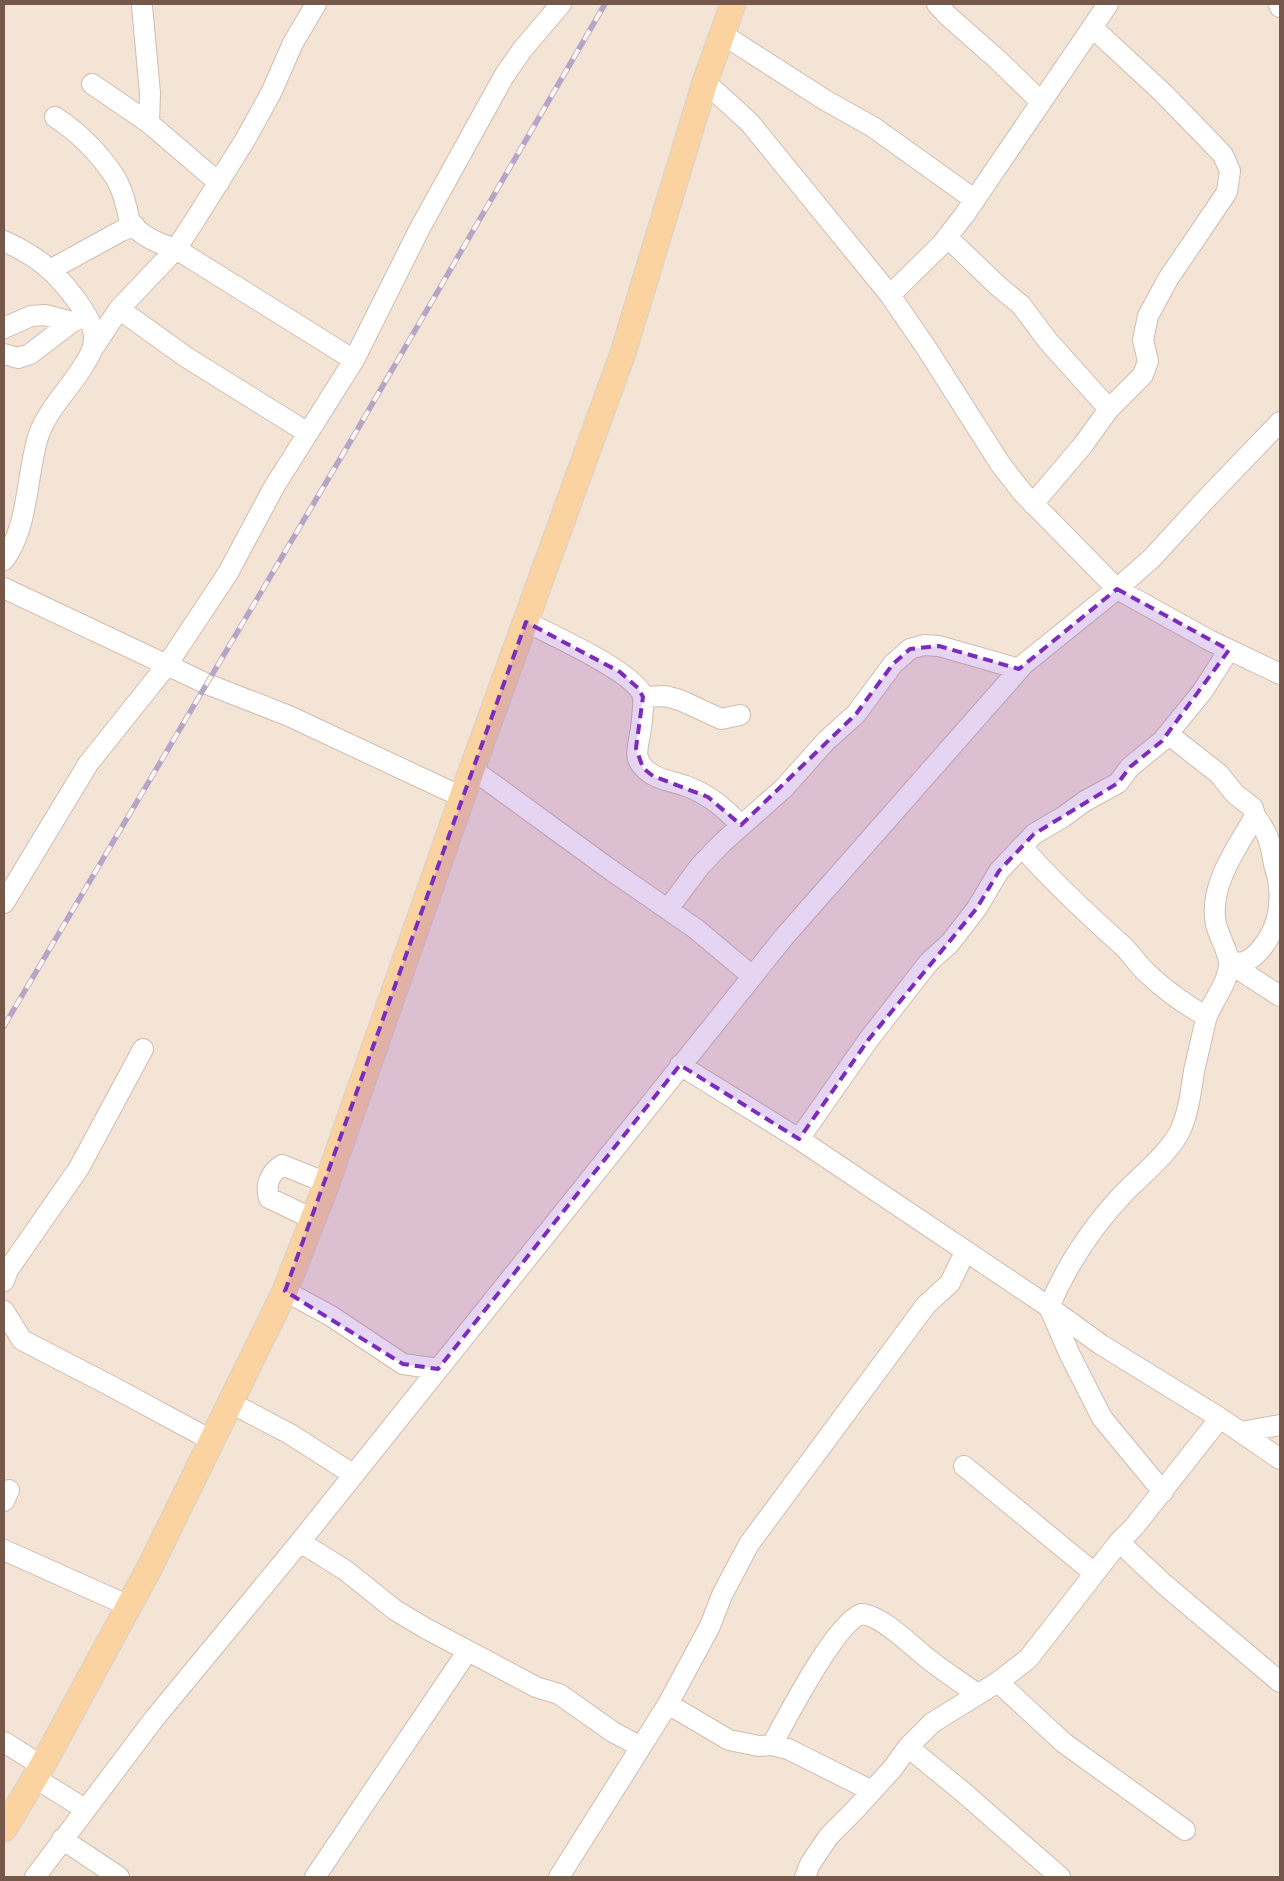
<svg xmlns="http://www.w3.org/2000/svg" width="1284" height="1881" font-family="'Fira Sans Condensed',sans-serif">
  <rect width="100%" height="100%" fill="#fcf3e7"/>
  <path fill="#f4e4d5" d="M4,4H1280V1877H4Z"/>
  <g fill="none" stroke-linecap="round" stroke-linejoin="round">
    <g stroke="#d0bcaf" stroke-width="22">
      <path id="minor" d="M937,4L948,16L998,60L1041,102
        M1279,4L1280,7
        M142,6L150,93L149,123
        M722,34L825,100L873,127L975,200
        M705,82L749,122L890,295L927,349L1001,465L1023,493L1117,589L1209,640L1280,674
        M92,84L149,123L219,183
        M55,117C78,132 99,153 115,177C120,186 124,196 126,206C128,210 128,217 130,221C138,235 161,245 176,249L354,360
        M947,237L998,286L1021,305L1048,341L1109,409
        M4,241C15,246 33,256 43,264C59,276 95,318 94,338C94,346 90,356 85,363C71,388 47,409 38,437C26,477 29,526 4,560
        M50,270L121,231L135,226
        M890,295L941,245L965,214L1108,4
        M119,309L186,357L308,433
        M4,328L31,316L45,315L72,322
        M92,350L119,309L176,249L195,220L245,140L271,93L293,43L316,4
        M4,354L18,358L30,354L72,322L86,316
        M1033,504L1083,445L1109,409L1143,375L1148,361L1143,340L1148,316L1168,279L1227,192L1230,171L1223,155L1206,137L1162,92L1092,27
        M4,588L207,684L289,716L462,797
        M526,622C550,634 635,672 643,696C644,699 643,704 643,708C642,717 642,725 640,734C638,748 633,758 645,769C656,780 672,781 686,786C710,795 724,808 741,825
        M643,697L665,696L680,700L721,719L740,715
        M472,769L608,868L696,929L752,976
        M1022,847C1053,882 1087,914 1123,946C1132,955 1139,966 1148,974C1166,991 1186,1005 1207,1017
        M4,903L88,764L167,665L228,573L274,487L354,360L420,228L504,76L522,50L561,4
        M668,909L700,866L722,843L784,788L826,741L856,714L893,664L910,649L924,645L939,646L1019,669
        M1229,963C1234,962 1240,963 1244,962C1253,959 1259,952 1264,945C1278,926 1282,902 1278,879C1277,874 1275,869 1274,864C1270,842 1269,834 1255,816
        M1229,963L1280,996
        M680,1065L799,1139L1049,1307L1100,1344L1220,1418L1280,1459
        M799,1139L869,1039L929,962L950,943L977,908L999,871L1034,834L1063,817L1085,801L1118,783L1130,767L1162,741L1202,692L1229,650
        M313,1219L269,1198C265,1185 270,1173 282,1165L327,1183
        M4,1281L8,1270L79,1168L143,1049
        M285,1291L331,1316L403,1364L438,1369
        M4,1311L22,1340L111,1386L211,1440
        M231,1403L290,1434L354,1475
        M1241,1432L1280,1425
        M964,1466L1094,1573
        M1163,1492L1102,1418L1070,1355L1049,1307C1067,1265 1094,1224 1126,1191C1143,1174 1171,1151 1181,1129C1189,1110 1191,1091 1194,1071C1198,1053 1202,1036 1206,1019C1212,1001 1229,983 1229,963C1229,952 1218,935 1216,924C1208,885 1238,847 1255,816L1253,808L1235,794L1219,774L1168,734
        M4,1501L9,1490
        M300,1542L345,1570L395,1610L425,1628L536,1687L559,1694L613,1732L641,1747
        M1119,1542L1134,1527L1220,1418
        M4,1550L129,1606
        M998,1682L1064,1743L1185,1830
        M668,1704L729,1740L759,1746L772,1745L788,1749L872,1791
        M4,1742L42,1766
        M772,1745C787,1717 835,1624 861,1614C880,1614 912,1646 927,1658C943,1671 961,1682 977,1694
        M908,1747L963,1792L1060,1877
        M35,1778L85,1809
        M62,1839L119,1877
        M35,1877L154,1719L300,1542L784,937L1024,664L1117,589L1152,558L1208,497L1280,422
        M315,1877L467,1652
        M559,1877L668,1704L710,1626L722,1595L749,1544L926,1305L950,1283L965,1252
        M805,1877L810,1864L829,1836L854,1811L893,1768L908,1747L932,1723L998,1682L1028,1659L1119,1542L1165,1585L1280,1682"/>
    </g>
    <g stroke="#d9d0cd" stroke-width="27">
      <path id="major" d="M4,1829L42,1766L150,1567L285,1291L327,1183L472,769L623,353L705,82L733,4"/>
    </g>
    <use href="#minor" stroke="#fff" stroke-width="20"/>
    <use href="#major" stroke="#fad3a0" stroke-width="25"/>
    <g stroke="#b5a5c7" stroke-width="5.5">
      <path id="rail" d="M4,1026L353,437L605,4"/>
    </g>
    <use href="#rail" stroke="#fff7ed" stroke-width="4" stroke-dasharray="11" stroke-linecap="butt"/>
  </g>
  <path fill="#7b2cbf" fill-opacity="0.2" stroke="#7b2cbf" stroke-width="4" stroke-dasharray="10 6" stroke-linejoin="round" d="M1117,589L1229,650L1162,741L1130,767L1118,783L1034,834L999,871L977,908L869,1039L799,1139L680,1065L438,1369L403,1364L285,1291L526,622L620,672L638,688L643,697L636,748L643,768L653,776L708,797L741,825L856,714L893,664L910,649L939,646L1019,669Z"/>
  <rect width="1284" height="1881" fill="none" stroke="#76584b" stroke-width="10"/>
</svg>
